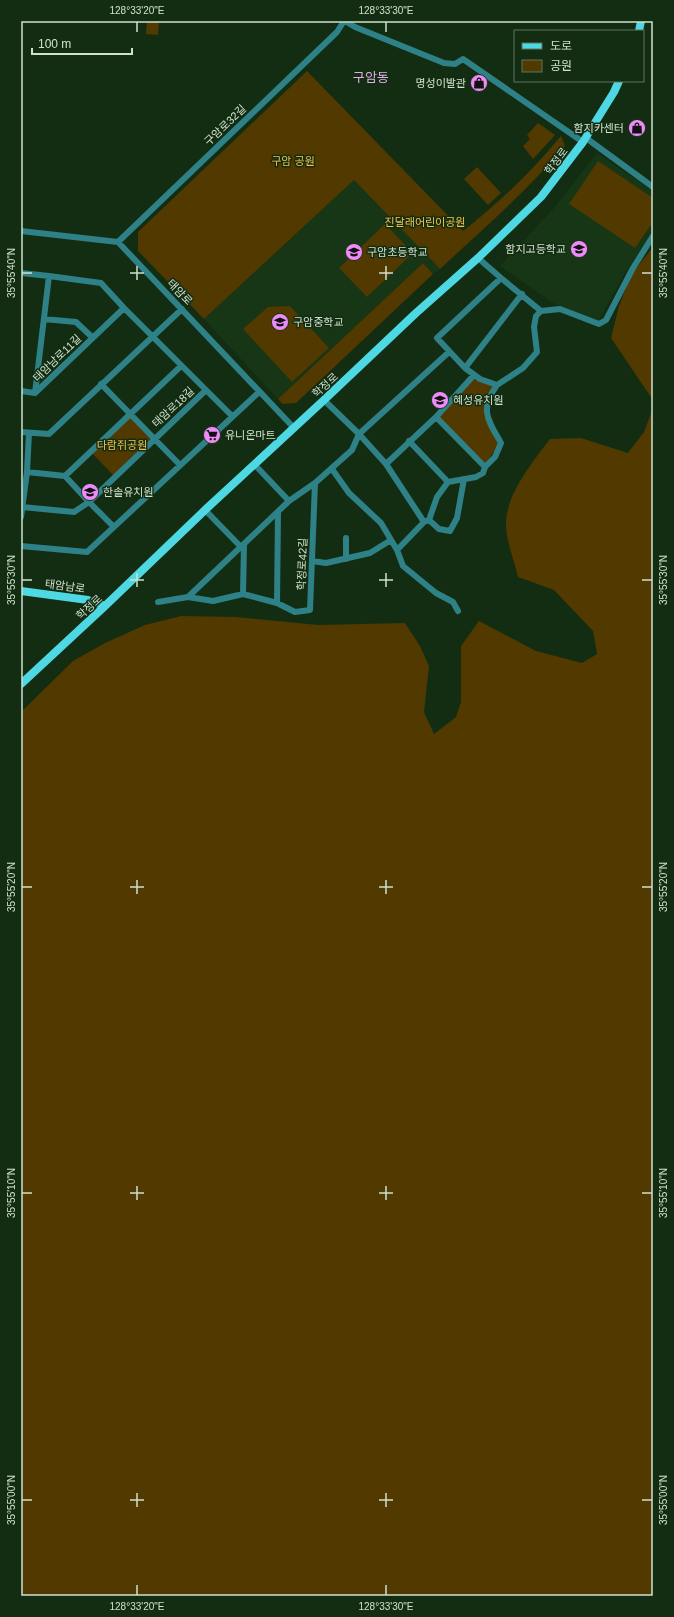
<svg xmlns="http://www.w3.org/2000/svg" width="674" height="1617" font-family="Helvetica,'Noto Sans KR',sans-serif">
  <rect width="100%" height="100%" fill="#132d12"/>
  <path fill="#173615" d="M597,153L653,191V231L625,273L598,322L553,303L500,266L555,207Z
    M354,180L440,269L433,274L423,263L278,399L204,319Z"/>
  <path fill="#513900" d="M147,21H159L158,35L146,34Z
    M307,71L463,231C499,203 532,171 561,136L565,146C527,191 483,229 440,269L354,180L204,319L138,251V232Z
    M538,123L555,135L533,159L523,146L530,139L527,135Z
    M598,161L653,198V222L635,248L569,204Z
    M477,167L501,193L488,205L464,179Z
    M385,224L413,253L367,297L339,268Z
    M653,247V400L611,338L619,306L631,275Z
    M423,263L433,274L296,403L283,404L278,399Z
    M290,306L329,348L292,382L243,329L268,307Z
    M474,379L495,387L486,416L499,443L486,464L438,416Z
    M653,408V1596H21V712L73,661L105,643L145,625L181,616L236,617L318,625L405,623L420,646L429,666L424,712L434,734L456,717L461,702V646L479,621L536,651L582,663L597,654L593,631L554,590L518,577C515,563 506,540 506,526C505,495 532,463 550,439L581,438L628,453L644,432Z
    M130,417L151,438L113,475L92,453Z"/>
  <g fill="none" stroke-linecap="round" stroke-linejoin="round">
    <path stroke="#2f8188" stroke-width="6" d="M345,21L355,27L444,63L455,64L463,59L583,142
      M586,138L653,187
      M21,231L118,242L294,428
      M118,242L337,32L344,21
      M478,258L501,278L541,311L560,309L599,324L606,320L633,268L653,236
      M21,273L49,276L35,393L21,391
      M49,276L101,283L124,308L232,416
      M501,278L437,338L465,368L522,294
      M44,319L76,322L93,338
      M449,352L359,434L386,464L436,417L474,375
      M465,368L480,379L497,385L523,368L537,352L534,327L536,316L541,311
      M101,384L180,465
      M35,393L124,308
      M436,417L485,467L483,473L476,477L448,482
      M21,432L49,434L182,309
      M254,464L289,501
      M386,464L424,522L429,520L437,497L448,482L409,441
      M485,467L495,457L501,443C488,420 479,410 497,385
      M332,469L349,493L381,523L397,550L424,522
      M27,472L65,476L181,366
      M22,507L74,512L89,502L65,476
      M205,510L241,547
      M21,517L27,472L29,433
      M429,520L439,529L450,531L457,518L464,479
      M114,527L89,502L206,390
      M346,538V559
      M21,546L87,552L259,392
      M397,550L403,566L436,593L453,602L458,611
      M312,561L326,563L370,553L391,540
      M243,594L244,544
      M188,597L289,501L315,483L352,450L359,434L324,400
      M158,602L188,597L213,601L243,594L277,603L295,612L310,610L315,483
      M277,603L278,512"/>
    <path stroke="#4dd8e4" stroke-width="8" d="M639,31L641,21
      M21,591L88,600L105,606
      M21,684L105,606L205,510L324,400L416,313L478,258L541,197L583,142L614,92L619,81"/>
  </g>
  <path fill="none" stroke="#d0e0cf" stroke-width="1.5" d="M137,22V32M386,22V32M137,266V280M386,266V280M22,273H32M130,273H144M379,273H393M642,273H652M137,573V587M386,573V587M22,580H32M130,580H144M379,580H393M642,580H652M137,880V894M386,880V894M22,887H32M130,887H144M379,887H393M642,887H652M137,1186V1200M386,1186V1200M22,1193H32M130,1193H144M379,1193H393M642,1193H652M137,1493V1507M386,1493V1507M22,1500H32M130,1500H144M379,1500H393M642,1500H652M137,1585V1595M386,1585V1595"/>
  <defs>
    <g id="shop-disc" transform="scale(0.9)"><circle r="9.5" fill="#ed8cf9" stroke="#132d12"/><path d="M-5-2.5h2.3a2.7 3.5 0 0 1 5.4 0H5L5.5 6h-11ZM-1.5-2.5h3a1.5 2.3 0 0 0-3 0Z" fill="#111"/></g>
    <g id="school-disc" transform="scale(0.9)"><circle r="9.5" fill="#ed8cf9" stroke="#132d12"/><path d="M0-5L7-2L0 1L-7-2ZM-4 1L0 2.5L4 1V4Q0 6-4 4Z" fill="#111"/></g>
    <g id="supermarket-disc" transform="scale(0.9)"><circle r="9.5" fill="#ed8cf9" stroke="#132d12"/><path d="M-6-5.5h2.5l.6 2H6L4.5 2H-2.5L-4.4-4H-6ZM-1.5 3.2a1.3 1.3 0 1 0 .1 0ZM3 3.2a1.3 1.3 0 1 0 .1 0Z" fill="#111"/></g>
  </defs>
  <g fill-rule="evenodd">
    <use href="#shop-disc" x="479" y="83"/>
    <use href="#shop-disc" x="637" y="128"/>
    <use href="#school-disc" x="579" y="249"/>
    <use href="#school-disc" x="354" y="252"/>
    <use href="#school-disc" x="280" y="322"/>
    <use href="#school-disc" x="440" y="400"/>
    <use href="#supermarket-disc" x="212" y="435"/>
    <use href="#school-disc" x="90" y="492"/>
  </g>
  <g text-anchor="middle" stroke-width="3" stroke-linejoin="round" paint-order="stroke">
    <g font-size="11" fill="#d0e0cf" stroke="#132d12" text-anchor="start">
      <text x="466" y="87" text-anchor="end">명성이발관</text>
      <text x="624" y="132" text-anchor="end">함지카센터</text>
      <text x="566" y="253" text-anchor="end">함지고등학교</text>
      <text x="367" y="256">구암초등학교</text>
      <text x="293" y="326">구암중학교</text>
      <text x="453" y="404">혜성유치원</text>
      <text x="225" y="439">유니온마트</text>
      <text x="103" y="496">한솔유치원</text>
    </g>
    <g font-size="11" fill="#d0e0cf" stroke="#132d12">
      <text transform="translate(225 125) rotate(-44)" y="4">구암로32길</text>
      <text transform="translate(556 161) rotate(-53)" y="4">학정로</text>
      <text transform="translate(180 292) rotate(46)" y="4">태암로</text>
      <text transform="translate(57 358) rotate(-44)" y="4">태암남로11길</text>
      <text transform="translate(325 385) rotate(-43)" y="4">학정로</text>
      <text transform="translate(173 407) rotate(-43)" y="4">태암로18길</text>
      <text transform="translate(302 564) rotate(-88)" y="4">학정로42길</text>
      <text transform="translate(65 586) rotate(8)" y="4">태암남로</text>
      <text transform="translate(89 607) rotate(-43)" y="4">학정로</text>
    </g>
    <g font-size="11" fill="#f6c04b" stroke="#132d12">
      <text x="293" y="165">구암 공원</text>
      <text x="425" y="226">진달래어린이공원</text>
      <text x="122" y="449">다람쥐공원</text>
    </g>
    <g font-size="13" fill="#e3aee9" stroke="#132d12">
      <text x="371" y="82">구암동</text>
    </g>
  </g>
  <rect width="674" height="1617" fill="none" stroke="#132d12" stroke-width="44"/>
  <rect x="514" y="30" width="130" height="52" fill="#132d12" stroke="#5f755e"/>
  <rect x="522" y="43" width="20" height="6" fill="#4dd8e4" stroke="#5f755e"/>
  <text x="550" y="50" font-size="12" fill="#d0e0cf">도로</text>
  <rect x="522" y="60" width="20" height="12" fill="#513900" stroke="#5f755e"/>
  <text x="550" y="70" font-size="12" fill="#d0e0cf">공원</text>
  <path d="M32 48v6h100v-6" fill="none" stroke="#d0e0cf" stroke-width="2"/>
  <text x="38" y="48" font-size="12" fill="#d0e0cf" stroke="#132d12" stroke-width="3" paint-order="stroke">100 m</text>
  <rect x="22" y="22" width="630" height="1573" fill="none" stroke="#d0e0cf" stroke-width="1.5"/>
  <g font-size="10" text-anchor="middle" fill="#d0e0cf">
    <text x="137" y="14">128°33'20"E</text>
    <text x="386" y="14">128°33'30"E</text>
    <text transform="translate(11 273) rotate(-90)" y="4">35°55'40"N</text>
    <text transform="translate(663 273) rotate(-90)" y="4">35°55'40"N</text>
    <text transform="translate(11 580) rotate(-90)" y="4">35°55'30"N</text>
    <text transform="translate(663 580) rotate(-90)" y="4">35°55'30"N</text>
    <text transform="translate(11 887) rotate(-90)" y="4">35°55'20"N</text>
    <text transform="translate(663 887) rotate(-90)" y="4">35°55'20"N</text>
    <text transform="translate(11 1193) rotate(-90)" y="4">35°55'10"N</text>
    <text transform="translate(663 1193) rotate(-90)" y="4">35°55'10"N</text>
    <text transform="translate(11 1500) rotate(-90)" y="4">35°55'00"N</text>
    <text transform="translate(663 1500) rotate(-90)" y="4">35°55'00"N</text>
    <text x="137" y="1610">128°33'20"E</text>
    <text x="386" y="1610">128°33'30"E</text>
  </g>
</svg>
